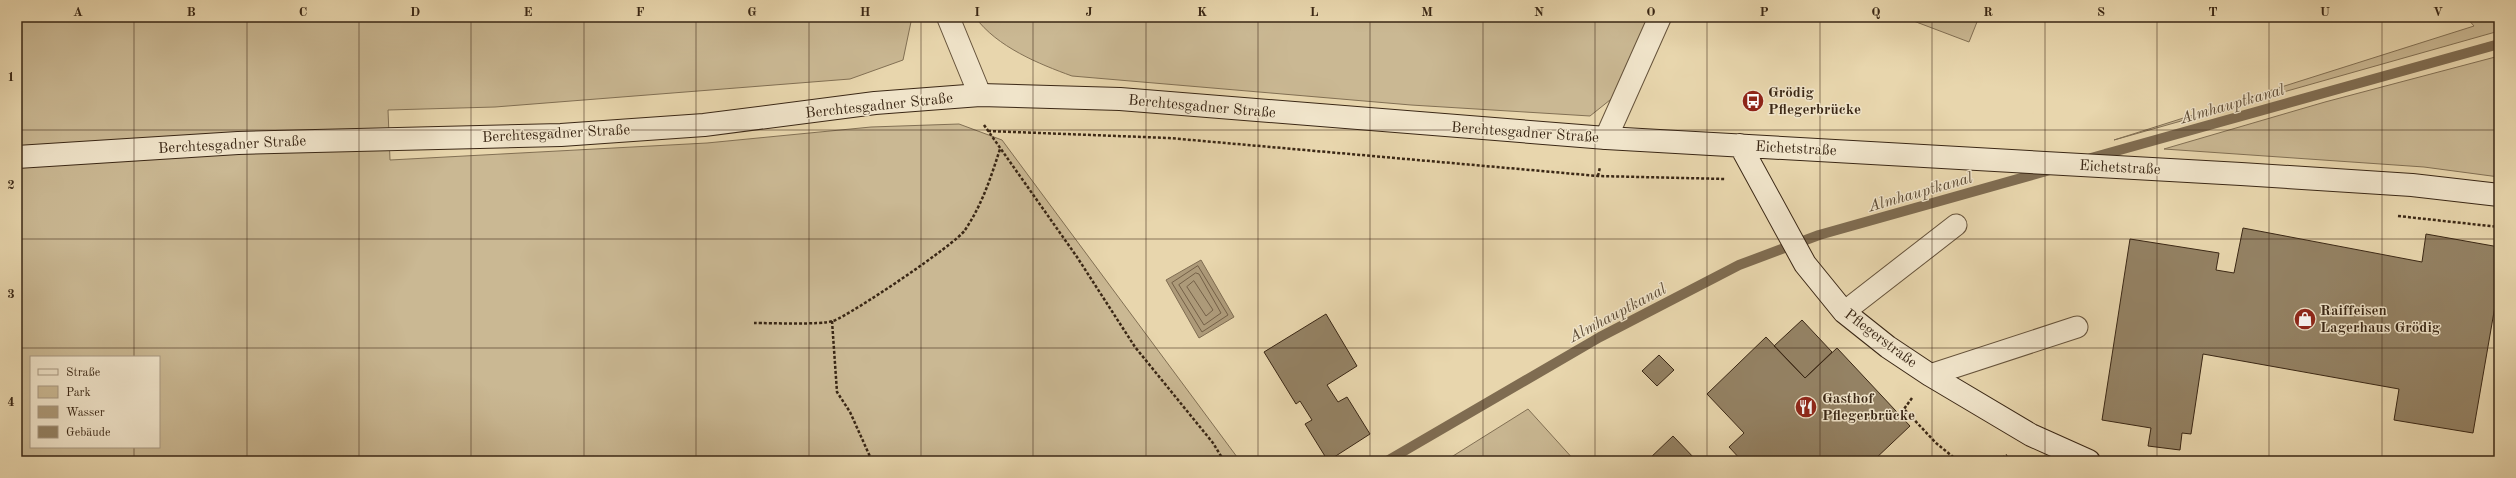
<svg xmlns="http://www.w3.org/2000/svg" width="2516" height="478" font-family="'Old Standard TT',serif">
  <rect width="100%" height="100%" fill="#e8d6ad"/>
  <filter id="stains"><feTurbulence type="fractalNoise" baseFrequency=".005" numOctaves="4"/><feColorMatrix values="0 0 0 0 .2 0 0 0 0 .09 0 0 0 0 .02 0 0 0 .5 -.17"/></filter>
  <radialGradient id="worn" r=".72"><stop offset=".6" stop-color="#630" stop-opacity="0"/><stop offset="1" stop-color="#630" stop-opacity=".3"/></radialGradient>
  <path fill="#cab893" stroke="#827054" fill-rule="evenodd" d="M17,17H912L903,60L850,79L495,107L388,110L390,160L707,143L871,127L959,124L1002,140L1240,461H17ZM31,357H159V447H31Z
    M975,17H1650L1620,92L1590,116L1411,105L1072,76C1039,64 997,47 975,17Z
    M1903,17H1979L1969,42Z
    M2466,17H2499V31L2114,140L2474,26Z
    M2499,56V177L2424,167L2164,149L2325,102Z
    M1528,409L1575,461H1445Z"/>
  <path fill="#ad9a79" stroke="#7f6c51" d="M1201,260L1234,317L1199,338L1166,280Z"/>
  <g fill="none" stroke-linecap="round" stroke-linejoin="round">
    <path stroke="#746047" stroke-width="1" d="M1198,266L1228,315L1202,332L1172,283Z
      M1196,273L1199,274L1221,313L1204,325L1179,285Z
      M1194,281L1213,310L1206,316L1187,287Z"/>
    <path stroke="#7f6c51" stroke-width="10" d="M2091,158L2499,44
      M1387,461L1600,337L1739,265L1819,235L2050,170"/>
  </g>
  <path fill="#948264" stroke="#3a2715" d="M2243,228L2422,262L2426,234L2499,247V283L2473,433L2394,420L2399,389L2203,354L2191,434L2182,433L2180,450L2148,446L2151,428L2102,420L2130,239L2219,253L2216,270L2234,273Z
    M1326,314L1357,366L1327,385L1338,402L1347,397L1370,434L1328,461L1305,424L1312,420L1300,401L1296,404L1264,352Z
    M1802,320L1832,352L1805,378L1774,346Z
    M1766,337L1805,378L1837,348L1910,426L1873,461H1742L1729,447L1744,433L1707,394Z
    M1659,355L1674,370L1657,386L1642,371Z
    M1673,436L1697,461H1647Z"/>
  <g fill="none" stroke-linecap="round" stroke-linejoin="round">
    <g stroke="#66533b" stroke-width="23">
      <path id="lane" d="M1844,312L1956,225
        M1930,375L2077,327"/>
    </g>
    <g stroke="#66533b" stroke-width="24">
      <path id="street" d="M948,17L980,95
        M1606,138L1660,17"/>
    </g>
    <g stroke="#3a2715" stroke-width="24">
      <path id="secondary" d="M1740,145L1805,264L1844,312L1888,347L1930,375L2031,435L2089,461
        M17,157L238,143L561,135L704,125L875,103L980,95L1120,99L1606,138L2241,174L2412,185L2499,195"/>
    </g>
    <path stroke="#3a2715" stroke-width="2.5" stroke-dasharray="3 2" stroke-linecap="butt" d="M984,125L1077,257L1135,347L1213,443L1224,461
      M988,131L1169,138L1598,176L1726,179
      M1598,176L1600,167
      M2398,216L2499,227
      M832,321L837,392L850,412L872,461
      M754,323C770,323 820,325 833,321C852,314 956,244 965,230C982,205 991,177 1000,149
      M1912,398L1904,409L1936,443L1958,461
      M1998,461L2007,455"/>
    <use href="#lane" stroke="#f0e4ca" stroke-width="21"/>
    <use href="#street" stroke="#f0e4ca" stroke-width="22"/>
    <use href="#secondary" stroke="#f0e4ca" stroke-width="22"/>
  </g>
  <path fill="none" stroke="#3a2715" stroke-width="1" stroke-opacity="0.55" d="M134,17V357M247,17V461M359,17V461M471,17V461M584,17V461M696,17V461M809,17V461M921,17V461M1033,17V461M1146,17V461M1258,17V461M1370,17V461M1483,17V461M1595,17V461M1707,17V461M1820,17V461M1932,17V461M2045,17V461M2157,17V461M2269,17V461M2382,17V461M17,130H2499M17,239H2499M17,348H2499M134,447V461"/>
  <defs>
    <g id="bus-disc" transform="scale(1.15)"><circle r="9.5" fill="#8f2418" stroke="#f0e4ca"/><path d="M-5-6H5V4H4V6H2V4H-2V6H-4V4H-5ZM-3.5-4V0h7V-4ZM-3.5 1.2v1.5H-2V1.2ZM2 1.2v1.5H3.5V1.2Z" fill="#fff"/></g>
    <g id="shop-disc" transform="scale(1.15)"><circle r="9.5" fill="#8f2418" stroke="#f0e4ca"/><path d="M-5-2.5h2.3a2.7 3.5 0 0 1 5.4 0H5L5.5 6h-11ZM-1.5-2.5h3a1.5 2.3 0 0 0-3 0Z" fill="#fff"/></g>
    <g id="restaurant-disc" transform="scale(1.15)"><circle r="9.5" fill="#8f2418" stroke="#f0e4ca"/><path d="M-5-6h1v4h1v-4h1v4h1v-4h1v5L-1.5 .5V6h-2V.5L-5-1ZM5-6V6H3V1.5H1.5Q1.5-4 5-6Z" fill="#fff"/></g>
  </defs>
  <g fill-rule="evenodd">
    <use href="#bus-disc" x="1753" y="101"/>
    <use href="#shop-disc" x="2305" y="319"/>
    <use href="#restaurant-disc" x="1806" y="407"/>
  </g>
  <g text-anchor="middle" stroke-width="3" stroke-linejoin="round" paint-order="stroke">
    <g font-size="15" font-weight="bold" fill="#3a2715" stroke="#f0e4ca" text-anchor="start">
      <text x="1768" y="97">Grödig<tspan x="1768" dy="17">Pflegerbrücke</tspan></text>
      <text x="2320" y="315">Raiffeisen<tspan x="2320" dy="17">Lagerhaus Grödig</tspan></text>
      <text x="1822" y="403">Gasthof<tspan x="1822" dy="17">Pflegerbrücke</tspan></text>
    </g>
    <g font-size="15" fill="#3a2715" stroke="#f0e4ca">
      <text transform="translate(879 105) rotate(-6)" y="5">Berchtesgadner Straße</text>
      <text transform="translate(1202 106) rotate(5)" y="5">Berchtesgadner Straße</text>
      <text transform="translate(1525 132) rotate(4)" y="5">Berchtesgadner Straße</text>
      <text transform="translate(556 133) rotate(-3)" y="5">Berchtesgadner Straße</text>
      <text transform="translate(232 144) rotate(-3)" y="5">Berchtesgadner Straße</text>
      <text transform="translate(1796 148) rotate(3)" y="5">Eichetstraße</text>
      <text transform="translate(2120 167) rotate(3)" y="5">Eichetstraße</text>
      <text transform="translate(1881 338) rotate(37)" y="5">Pflegerstraße</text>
    </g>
    <g font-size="16" font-style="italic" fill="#5c4a33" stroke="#f0e4ca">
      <text transform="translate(2232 103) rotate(-16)" y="6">Almhauptkanal</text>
      <text transform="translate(1920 191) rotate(-16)" y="6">Almhauptkanal</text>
      <text transform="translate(1617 312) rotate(-28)" y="6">Almhauptkanal</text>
    </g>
  </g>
  <rect width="2516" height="478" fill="none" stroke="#e8d6ad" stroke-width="44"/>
  <rect x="30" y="356" width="130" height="92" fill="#f0e4ca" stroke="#a79882"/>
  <rect x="38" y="369" width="20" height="6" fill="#f0e4ca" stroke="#a79882"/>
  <text x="66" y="376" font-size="12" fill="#3a2715">Straße</text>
  <rect x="38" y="386" width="20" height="12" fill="#cab893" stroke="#a79882"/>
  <text x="66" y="396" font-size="12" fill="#3a2715">Park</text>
  <rect x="38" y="406" width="20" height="12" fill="#ad9a79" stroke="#a79882"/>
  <text x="66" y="416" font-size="12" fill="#3a2715">Wasser</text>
  <rect x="38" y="426" width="20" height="12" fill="#948264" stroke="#a79882"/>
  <text x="66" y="436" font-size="12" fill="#3a2715">Gebäude</text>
  <rect x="22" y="22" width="2472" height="434" fill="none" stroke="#3a2715" stroke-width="1.5"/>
  <g font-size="13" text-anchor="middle" font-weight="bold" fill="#3a2715">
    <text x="78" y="16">A</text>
    <text x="191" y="16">B</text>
    <text x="303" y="16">C</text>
    <text x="415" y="16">D</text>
    <text x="528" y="16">E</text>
    <text x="640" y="16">F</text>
    <text x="752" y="16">G</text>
    <text x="865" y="16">H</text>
    <text x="977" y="16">I</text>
    <text x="1089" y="16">J</text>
    <text x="1202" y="16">K</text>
    <text x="1314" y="16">L</text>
    <text x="1427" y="16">M</text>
    <text x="1539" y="16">N</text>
    <text x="1651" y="16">O</text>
    <text x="1764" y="16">P</text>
    <text x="1876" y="16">Q</text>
    <text x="1988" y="16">R</text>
    <text x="2101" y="16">S</text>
    <text x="2213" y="16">T</text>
    <text x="2325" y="16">U</text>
    <text x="2438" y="16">V</text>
    <text x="11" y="81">1</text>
    <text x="11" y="189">2</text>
    <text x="11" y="298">3</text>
    <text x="11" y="406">4</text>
  </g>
  <rect width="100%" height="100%" filter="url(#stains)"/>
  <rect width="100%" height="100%" fill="url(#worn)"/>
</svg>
